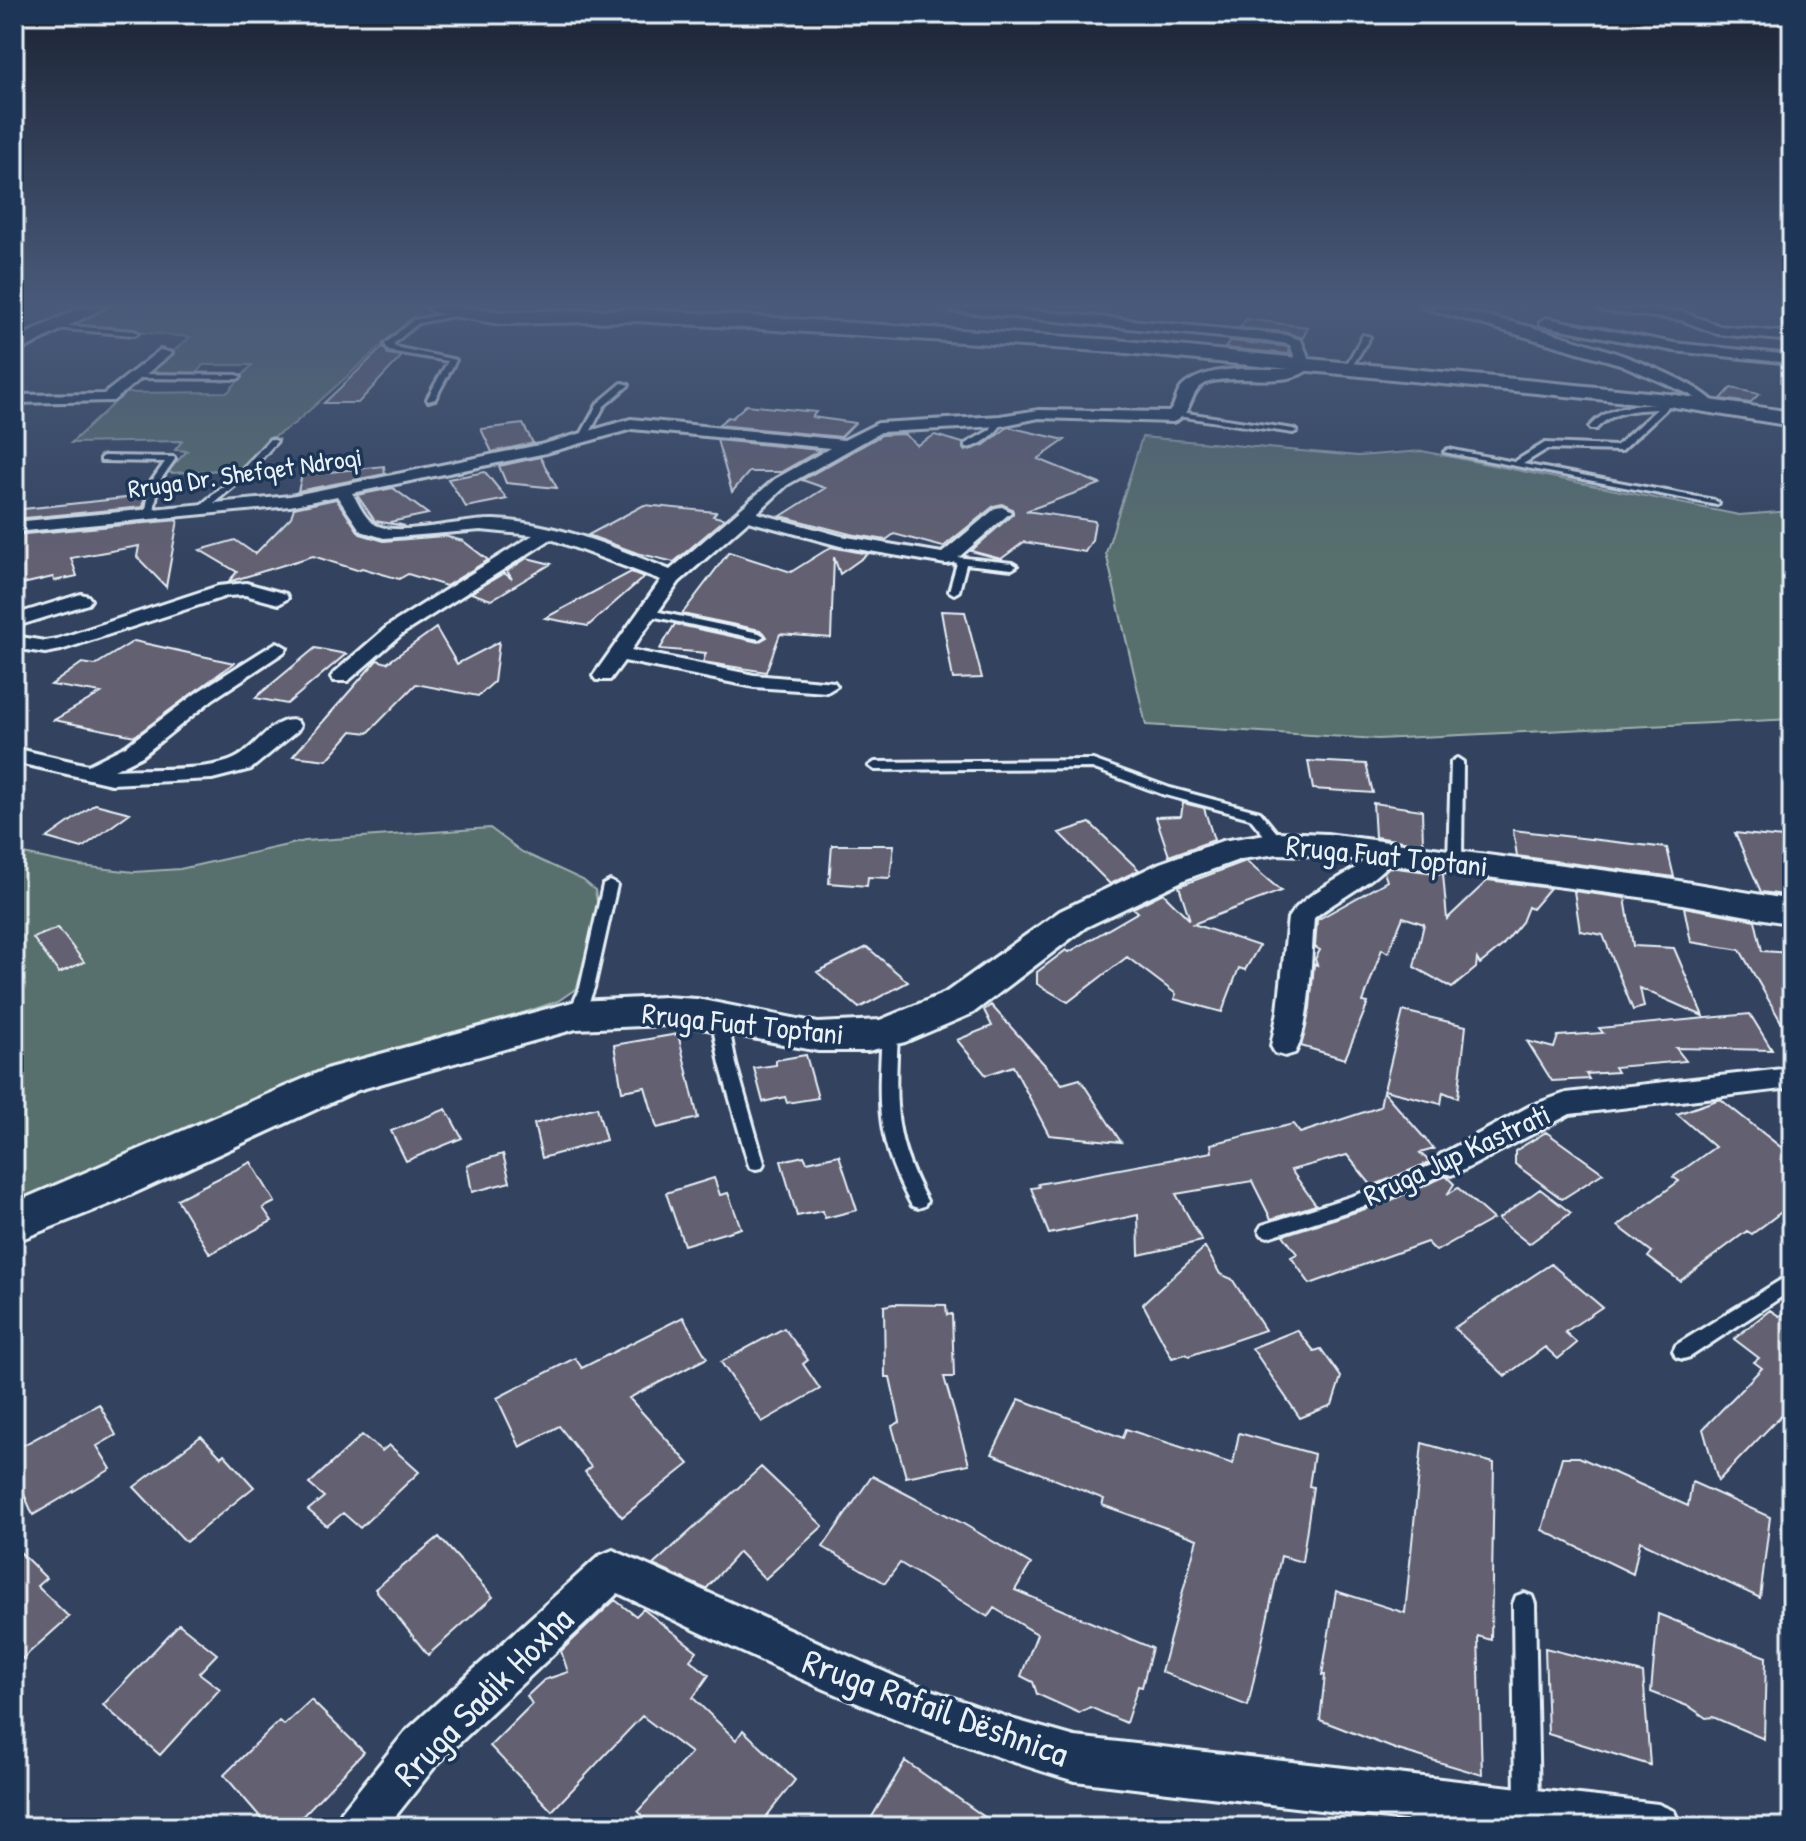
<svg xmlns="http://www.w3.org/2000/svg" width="1806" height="1841" font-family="'Patrick Hand',sans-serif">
  <rect width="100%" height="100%" fill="#32425f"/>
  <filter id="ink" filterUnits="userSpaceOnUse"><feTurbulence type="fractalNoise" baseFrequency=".0125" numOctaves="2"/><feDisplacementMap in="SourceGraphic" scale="16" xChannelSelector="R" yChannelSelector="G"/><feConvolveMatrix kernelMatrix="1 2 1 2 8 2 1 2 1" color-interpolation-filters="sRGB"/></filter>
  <g filter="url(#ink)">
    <path fill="#59706d" stroke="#a0b0b2" stroke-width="2" d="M107,307H411L422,309L294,424L272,438L239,469L172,473L167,472L187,451L175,450L182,441L71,443L115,402H110L123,393L228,392L252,365H203L195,375L148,373L190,337L69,326Z
      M1142,437L1358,456L1422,451L1739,515L1792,511V719L1378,739L1146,725L1106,553Z
      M490,828L522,852L583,880L595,890L598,907L577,988L558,1001L529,1011L297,1082L14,1207V852L81,866L134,872L180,869L305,841Z"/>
    <path fill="#646071" stroke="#e8f1f8" stroke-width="2" d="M1246,319L1308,327L1303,338L1285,332L1240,328Z
      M1230,341L1282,346L1288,347L1290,354L1225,348Z
      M383,347L388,354L402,356L358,403H324Z
      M1731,388L1759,394L1750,403L1721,399Z
      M746,405L816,412L812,417L855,423L841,437L718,425L728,417L732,418Z
      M523,424L533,443L492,452L481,429Z
      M1008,427L1065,440L1038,459L1100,484L1026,511L1095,521L1092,540L1085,552L1024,542L1001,559L971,551L1013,514L1012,509L1002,504L994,506L943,547L894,534L886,540L850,534L781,516L825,488L802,480L882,435L904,434L917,445L935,435L963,443L965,451L984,445Z
      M717,440L820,450L781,472H749L732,492Z
      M540,457L557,488L506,483L499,466Z
      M384,466L385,474L298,491L302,475Z
      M485,472L507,499L466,507L448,479Z
      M393,488L428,514L390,522L405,526L375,521L357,495Z
      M145,496L143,507L14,519V510Z
      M336,499L360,534L384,541L444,536L463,541L488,560L446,586L408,574L399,579L362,568L357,570L313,556L228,582L237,572L200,550L235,540L255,554L291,517L294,508Z
      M644,505L716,512L713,516L725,519L674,562L637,553L588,535Z
      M178,520L166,587L137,557L139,546L71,558L77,576L54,581L53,577L14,586V535Z
      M831,547L868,554L840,574L834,557L831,638L780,634L766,672L703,662L706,653L660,649L675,624L758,642L767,637L760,630L682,614L729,552L791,572Z
      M527,558L551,564L491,600L471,593L504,573L512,579L507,571Z
      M631,572L644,577L588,626L545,618Z
      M941,611L965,612L982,678L953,679Z
      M436,628L457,664L499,642L494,682L478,696L416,684L368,733L352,731L327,760L293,756L377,660L387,663Z
      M134,641L234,663L135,736L54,720L101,693L51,685L82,663L95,665Z
      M315,648L346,654L287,704L255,698Z
      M1308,761L1366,764L1373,793L1313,789Z
      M1183,803L1204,808L1214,840L1169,856L1156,817L1181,816Z
      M1373,803L1422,810L1423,844L1375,837Z
      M95,804L130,813L82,848L47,838Z
      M1090,823L1139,870L1110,884L1059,833Z
      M1513,830L1667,848L1674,877L1517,856Z
      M1735,833L1792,839V896L1761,892Z
      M832,845H894L890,878L868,877L867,886L829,883Z
      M1246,861L1281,891L1193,924L1259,946L1245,970L1239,968L1222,1012L1174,999L1176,994L1127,957L1068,1002L1037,984V972L1066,950L1069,952L1138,912L1133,908L1163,893L1190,920L1179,886Z
      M1389,867L1443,874L1447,919L1488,880L1550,888L1532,909L1528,907L1522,922L1502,946L1480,964L1477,959L1476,968L1452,988L1414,967L1424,924L1403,917L1388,953L1382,949L1363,1002L1368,1003L1345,1059L1301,1046L1310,1008L1314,964L1317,965L1315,959L1320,950L1315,947L1317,920L1387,881L1384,872Z
      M1574,891L1625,898L1633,946L1674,948L1703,1016L1640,988L1644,1007L1633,1010L1603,935L1580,931Z
      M1684,907L1755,920L1762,951L1792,953V1041L1740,950L1691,942Z
      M58,928L84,962L59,973L33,938Z
      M867,947L908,982L859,1008L817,972Z
      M991,1005L1062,1084L1080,1079L1121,1142L1049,1135L1013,1066L986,1075L957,1040L992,1026L984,1010Z
      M1403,1011L1466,1026L1458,1098L1443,1092L1441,1104L1384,1090Z
      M1750,1014L1772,1050L1676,1048L1686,1061L1614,1067L1617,1072L1586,1074L1589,1079L1552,1081L1527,1041L1554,1048L1558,1036L1603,1033L1599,1028Z
      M678,1034L698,1118L657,1128L645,1087L622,1091L614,1045Z
      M806,1055L818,1098L787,1103L785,1097L763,1102L754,1068L776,1065V1060Z
      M1383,1091L1434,1149L1420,1153L1430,1162L1372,1186L1347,1155L1291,1170L1316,1205L1271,1219L1252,1181L1176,1194L1202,1241L1139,1255L1138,1215L1049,1234L1031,1188L1039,1187L1038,1184L1212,1152L1211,1144L1293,1124L1300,1133L1380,1107Z
      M1720,1099L1792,1156V1204L1752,1234L1747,1231L1680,1281L1648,1257L1652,1252L1618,1226L1679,1181L1673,1177L1715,1147L1677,1114Z
      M597,1107L606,1140L542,1158L534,1124Z
      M446,1109L462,1138L406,1161L391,1131Z
      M1546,1132L1603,1173L1562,1199L1515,1164V1151Z
      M503,1154L510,1182L472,1192L467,1165Z
      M839,1155L857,1210L825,1218L822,1211L797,1216L781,1161L804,1156L807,1162Z
      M251,1162L275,1202L263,1208L272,1221L210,1254L177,1199Z
      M1446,1176L1454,1184L1447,1195L1458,1188L1493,1219L1436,1251L1427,1242L1310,1284L1291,1257L1297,1254L1283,1235L1387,1202Z
      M714,1178L720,1195L728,1193L741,1228L684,1245L666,1193Z
      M1540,1189L1571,1213L1529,1244L1498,1219Z
      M1205,1247L1220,1274L1232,1279L1265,1330L1189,1356L1186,1354L1172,1358L1143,1304Z
      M1551,1264L1602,1307L1565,1332L1577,1343L1558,1359L1545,1347L1505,1376L1454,1328Z
      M893,1304L946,1305L947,1315L952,1314L954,1377H944L969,1464L906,1477L892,1426L900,1422L890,1377H885L884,1306Z
      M1792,1307V1404L1718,1481L1703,1429L1762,1368L1754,1362L1759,1358L1734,1339L1770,1310L1779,1316Z
      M683,1317L707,1358L629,1398L689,1464L622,1517L585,1472L591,1467L559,1426L520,1447L497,1398L575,1358L582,1368Z
      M784,1328L808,1360L803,1364L820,1389L762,1422L721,1362Z
      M1297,1330L1314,1351L1321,1349L1341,1377L1332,1405L1300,1418L1252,1348Z
      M1019,1399L1123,1438L1126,1429L1233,1464L1239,1433L1314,1454L1309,1486L1313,1487L1302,1562L1281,1556L1248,1706L1161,1672L1197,1539L1102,1505L1104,1499L992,1454Z
      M99,1404L116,1435L97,1446L111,1469L33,1515L14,1471V1450Z
      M362,1435L382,1451L389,1445L419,1472L360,1528L343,1513L327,1526L308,1510L324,1497L309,1484Z
      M201,1436L221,1457L224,1454L254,1487L186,1542L134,1487Z
      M1422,1443L1494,1463L1491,1640L1478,1636L1482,1775L1395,1749L1320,1720L1325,1675H1322L1336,1591L1405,1613Z
      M1562,1457H1579L1688,1506L1692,1482L1770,1517L1760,1598L1640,1541L1633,1574L1542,1530Z
      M761,1467L823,1526L765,1579L739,1552L706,1589L653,1565Z
      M872,1476L962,1523L1031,1564L1015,1590L1152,1648L1142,1687L1138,1686L1126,1723L1090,1707L1079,1713L1037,1694L1033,1682L1021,1676L1037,1634L994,1608L988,1617L900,1563L885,1583L823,1547Z
      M439,1537L493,1597L428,1655L375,1589Z
      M14,1546L46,1578L37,1586L69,1617L14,1666Z
      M615,1600L636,1616L643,1609L697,1651L690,1660L709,1675L693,1698L736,1740L743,1730L795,1780L758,1827H653L638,1811L691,1753L642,1716L552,1811L490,1746L532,1704L527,1696L544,1680L568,1672L561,1651Z
      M1658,1614L1766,1657L1764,1739L1713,1717L1706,1718L1690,1707L1651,1692Z
      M179,1624L217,1654L199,1673L220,1689L160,1755L103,1705Z
      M1545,1648L1643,1673L1650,1765L1548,1734Z
      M311,1700L364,1752L292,1827H269L224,1775L279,1721L284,1725Z
      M905,1761L999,1827H866Z"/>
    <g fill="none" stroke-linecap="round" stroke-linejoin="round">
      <g stroke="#e8f1f8" stroke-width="6">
        <path id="lane" d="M463,311L465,314L418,323L393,344L395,347L456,360L435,399L428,401L427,399L448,361L389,351L385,344L413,320Z
          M57,325L134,331L138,333L134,335L55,328Z
          M1363,335L1370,337L1349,371H1343Z
          M139,374L237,375L241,377L237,379L136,378V374Z
          M622,383L629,385L604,406L586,440H580L579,438L598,403Z
          M1664,404L1668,406L1667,408L1621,451L1547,449L1523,464L1714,500L1719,503L1717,505L1444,452L1448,449L1514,462L1545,443L1616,446L1657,409C1633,410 1613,411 1596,429H1590L1589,427C1609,405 1636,405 1664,404Z
          M1180,412L1293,429L1297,431L1293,433L1177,416V412Z
          M997,419L1004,421C996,434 981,447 965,448V444L990,430Z
          M270,439L277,441L244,478L202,513H196V509L238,474Z
          M104,456L174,457L175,459L159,482L153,517L145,515L151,482L165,462L101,461V457Z
          M946,556L1012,563L1017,566L1012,569L966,564L959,591L954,594L949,591L957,563L943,561V557Z
          M650,610L759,633L764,636L759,639L646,615V611Z
          M1457,758L1463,762L1462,861L1455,865L1448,861L1451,762Z
          M1093,760L1170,788L1260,812L1285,843L1283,846H1273L1250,818L1162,794L1092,768L875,770L869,766L875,762Z
          M610,881L617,885L594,988L584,1015L581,1019H571L568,1015L580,988L603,885Z
          M719,1012L724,1013L727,1017L736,1064L764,1163L762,1168L756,1169L750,1168L748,1163L720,1064L711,1017L714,1013Z
          M890,1027L895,1028L898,1032C895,1103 892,1136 927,1201L924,1206L918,1208L912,1206C875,1139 878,1106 882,1032L885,1028Z
          M1451,1157L1457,1158L1459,1163L1457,1168L1386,1199L1268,1237L1262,1235L1259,1230L1262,1225L1374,1189Z
          M1792,1273V1290L1690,1357L1683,1359L1676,1357L1673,1351L1676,1345Z
          M1524,1593L1532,1596L1535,1604L1539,1806L1536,1815L1527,1818L1518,1815L1515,1806L1513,1604L1516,1596Z"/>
      </g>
      <g stroke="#e8f1f8" stroke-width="6">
        <path id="street" d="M947,307H997L1285,335L1301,340L1312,366C1291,390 1238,373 1209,382C1187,389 1195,414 1173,422L1039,418L1000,426L881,432L787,485L757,513L841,536L942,553L996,508L1002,507L1011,512L952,563L946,564L840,546L748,521L679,582L631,650L754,675L834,682L837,686L827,692L754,687L624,661L610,680H596L593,676L661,580L551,539L402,634L348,681H334L331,677L334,673L388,626L533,535L481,530L384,538L361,531L337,496L290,506L14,532V522L290,496L544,444L631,419L844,440L878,423L1000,416L1039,410L1169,412C1177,404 1175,393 1183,386C1209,363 1261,370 1293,369L1298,365L1290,345L1283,343L953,311ZM632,429L830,448L775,479L670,570C614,547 555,522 494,520C463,519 405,536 378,526C365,521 359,504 352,493L546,453Z
          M1422,307C1478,307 1682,363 1717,405L1710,409L1689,394L1620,364Z
          M1597,307L1683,312L1720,326L1792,333V341L1718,334L1681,320L1603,311Z
          M1546,318L1674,343L1792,355V363L1674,351L1541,325L1540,322Z
          M160,350L172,353L113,401L14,403V395L104,394Z
          M246,583L286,594L288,598L279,604L245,595L227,596L61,650L45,653L14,648V636L45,641L57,639L218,586Z
          M81,594L88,596L91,600L88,604L14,627V615Z
          M277,642L287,648L284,652L213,699L142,756L114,770C145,768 208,772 234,759C255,750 272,715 297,721L300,726L297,731L251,769L212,779L111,784L14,762V748L88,765L126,746L199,691Z
          M1385,846L1394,848L1397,853C1376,883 1341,896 1314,918C1311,952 1311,1026 1295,1053L1285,1056L1275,1053L1271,1046L1278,1011L1288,918C1303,895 1332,884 1355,868C1366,860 1372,849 1385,846Z
          M1792,1068V1088L1570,1114L1462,1171L1451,1175L1440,1171L1435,1163L1440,1155L1530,1106L1566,1093Z
          M613,1550L898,1678L1015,1720L1075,1737L1658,1804L1674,1811L1681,1827H1464L1075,1781C916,1735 767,1665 618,1593L437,1764L387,1827H335L342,1811L405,1732L599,1556Z"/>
      </g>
      <g stroke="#e8f1f8" stroke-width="6">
        <path id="secondary" d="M81,307H105L14,354V340Z
          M426,307H471L500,312L636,309L1116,340L1668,394L1792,412V426L1668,406L1116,352L636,321L500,324L435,313Z
          M1278,832L1327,834L1655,877L1792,900V924L1655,899L1327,856L1278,854L1241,859L1186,879L1086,927L973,1013L905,1042L868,1051H818L697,1027L664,1025L576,1029L358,1090L115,1202L14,1242V1203L329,1068L576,1001L664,997L697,999L818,1023L880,1020L945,993L1060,911L1160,863L1222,841Z"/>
      </g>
      <use href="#lane" fill="#1d3557" fill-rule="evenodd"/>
      <use href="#street" fill="#1d3557" fill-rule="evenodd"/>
      <use href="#secondary" fill="#1d3557" fill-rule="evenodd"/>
    </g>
  </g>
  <linearGradient id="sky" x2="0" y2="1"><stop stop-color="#1c2434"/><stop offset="0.54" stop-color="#495a7a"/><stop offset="1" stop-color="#495a7a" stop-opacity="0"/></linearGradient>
  <rect width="1806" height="565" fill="url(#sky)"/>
  <g text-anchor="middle" stroke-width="7" stroke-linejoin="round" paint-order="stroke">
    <g font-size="26" fill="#e8f1f8" stroke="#1d3557">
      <text transform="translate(245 473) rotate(-8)" y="9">Rruga Dr. Shefqet Ndroqi</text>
    </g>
    <g font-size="30" fill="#e8f1f8" stroke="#1d3557">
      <text transform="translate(1387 856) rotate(6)" y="10">Rruga Fuat Toptani</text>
      <text transform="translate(743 1024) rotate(6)" y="10">Rruga Fuat Toptani</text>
      <text transform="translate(1457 1155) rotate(-25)" y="10">Rruga Jup Kastrati</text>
    </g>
    <g font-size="36" fill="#e8f1f8" stroke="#1d3557">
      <text transform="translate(483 1696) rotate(-45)" y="13">Rruga Sadik Hoxha</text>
      <text transform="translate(936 1707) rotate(20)" y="13">Rruga Rafail Dëshnica</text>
    </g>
  </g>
  <rect width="1806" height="1841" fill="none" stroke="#1d3557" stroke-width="48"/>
  <rect x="24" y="24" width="1758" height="1793" fill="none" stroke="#e8f1f8" stroke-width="3" filter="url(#ink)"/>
</svg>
